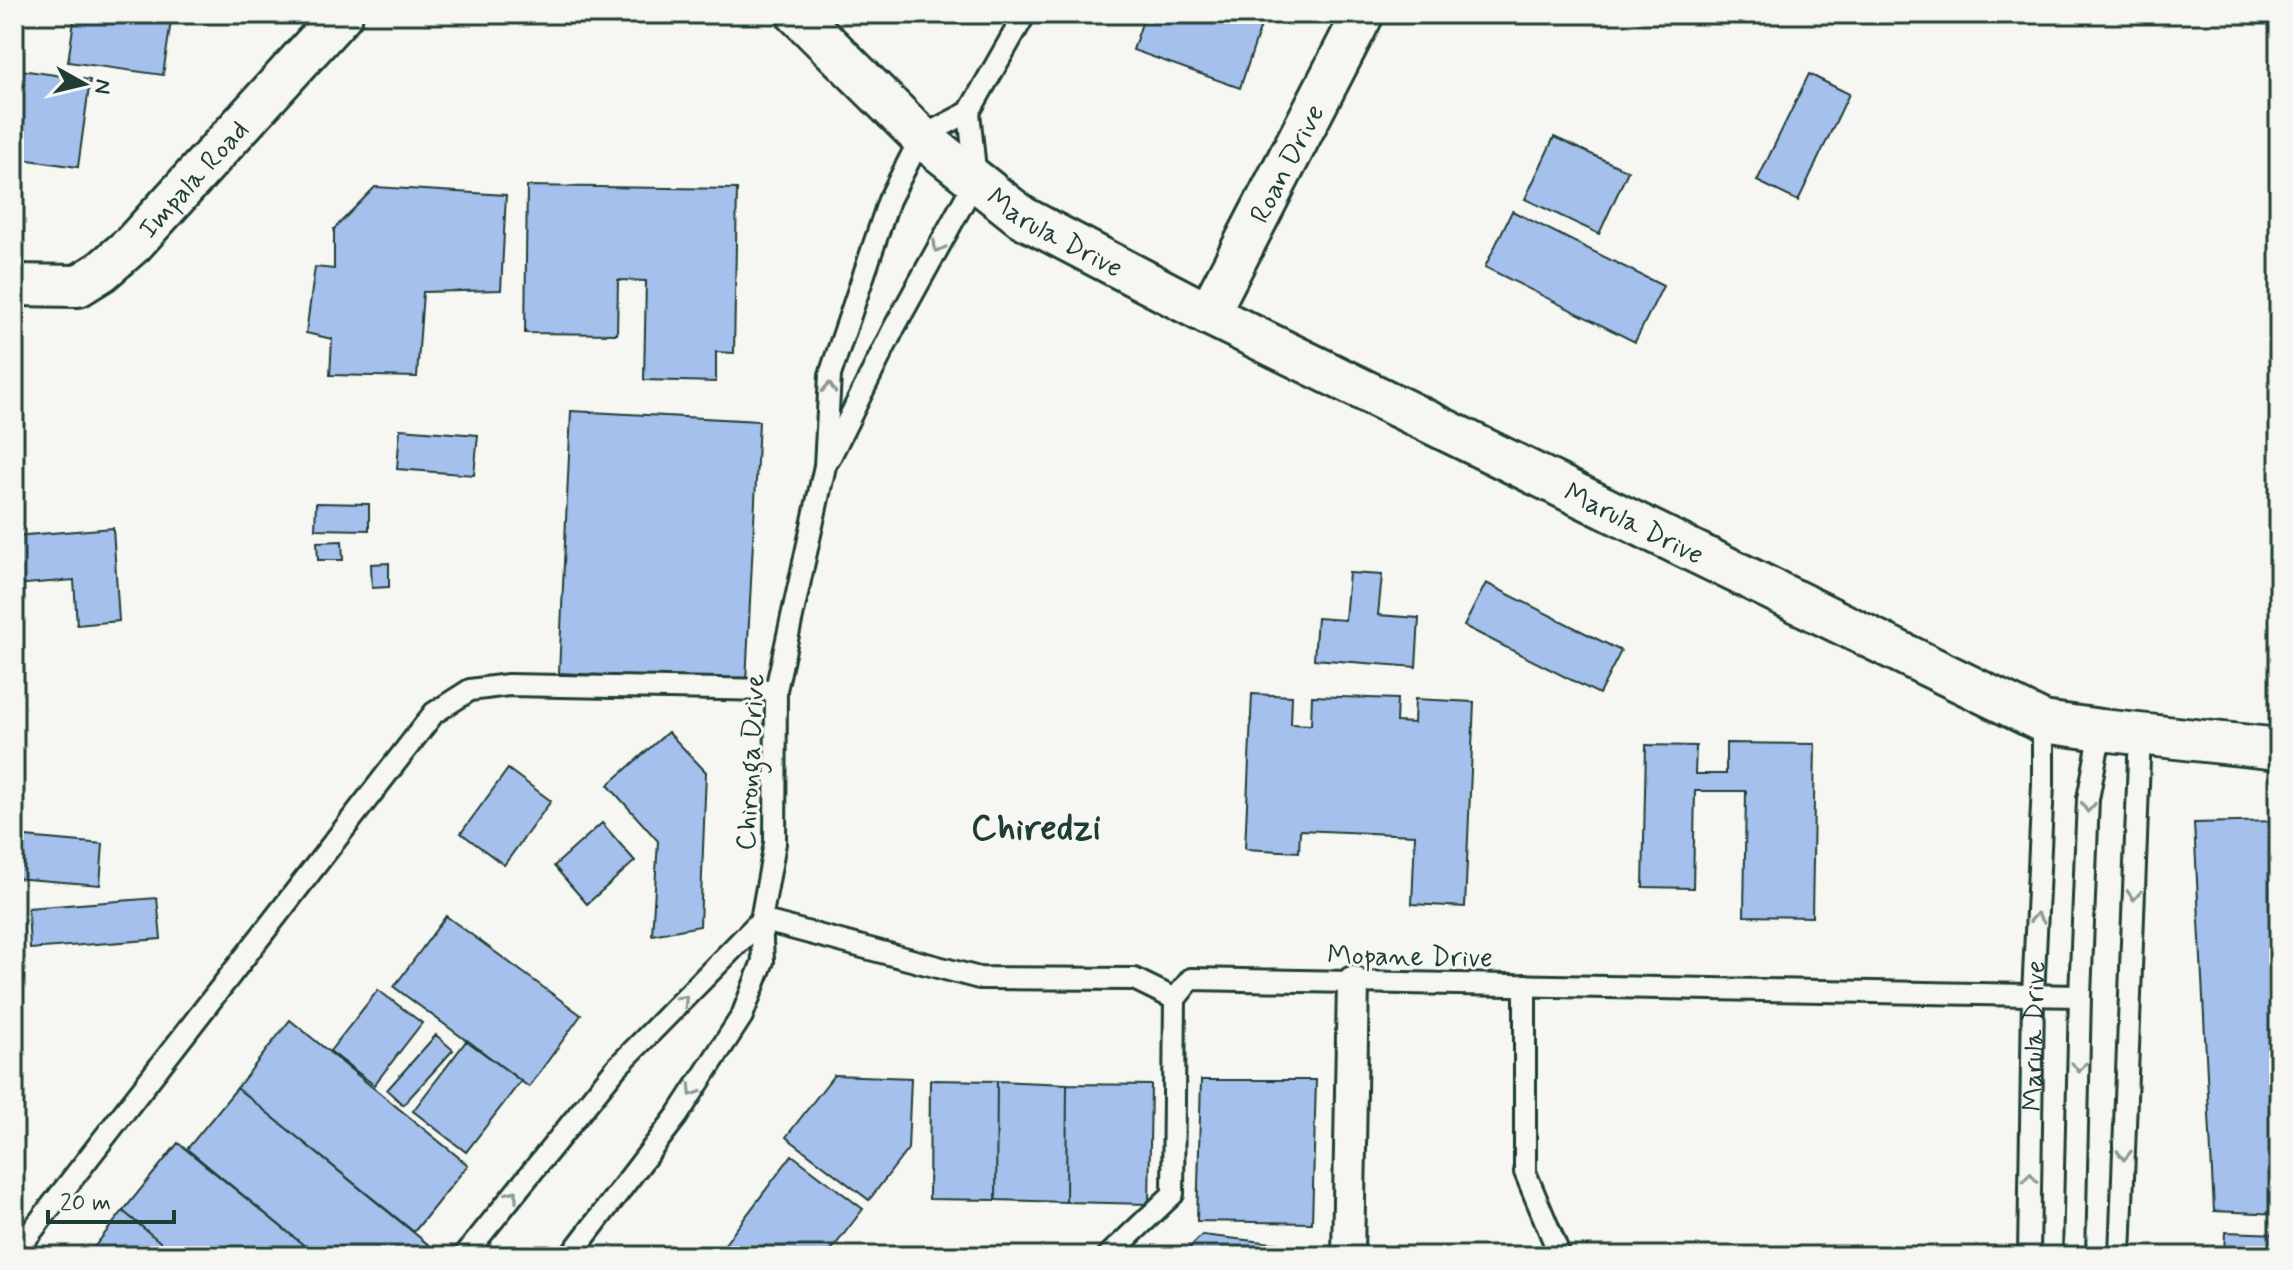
<svg xmlns="http://www.w3.org/2000/svg" width="2293" height="1270" font-family="Mynerve,sans-serif">
  <rect width="100%" height="100%" fill="#f6f6f2"/>
  <filter id="ink" filterUnits="userSpaceOnUse"><feTurbulence type="fractalNoise" baseFrequency=".0125" numOctaves="2"/><feDisplacementMap in="SourceGraphic" scale="16" xChannelSelector="R" yChannelSelector="G"/><feConvolveMatrix kernelMatrix="1 2 1 2 8 2 1 2 1" color-interpolation-filters="sRGB"/></filter>
  <g filter="url(#ink)">
    <path fill="#a6c0ed" stroke="#1f3d34" stroke-width="2" d="M75,14H172L163,75L68,62Z
      M1145,14H1265L1240,88L1133,50Z
      M14,69L90,80L78,167L14,158Z
      M1809,74L1849,94L1798,201L1757,181Z
      M1554,137L1628,171L1599,234L1525,199Z
      M527,186L737,189L734,353L716,352V382L644,380L646,281L618,280L617,334L525,333Z
      M375,187L506,195L501,290L423,292L417,377L330,375L332,339L306,333L315,267L334,269V229Z
      M1512,211L1663,286L1635,342L1485,267Z
      M571,411L759,421L746,682L559,673Z
      M400,429L478,435L474,475L397,469Z
      M316,503L369,504V530L315,529Z
      M113,528L119,621L77,625L74,580L14,585V536Z
      M342,541L343,560H318L317,542Z
      M389,563V587L372,588L371,564Z
      M1349,573L1382,575L1378,615L1419,618L1416,667L1314,659L1317,618L1345,620Z
      M1486,583L1621,651L1599,694L1464,626Z
      M1252,694L1292,696L1291,724L1311,725L1312,696L1397,699L1396,722L1414,723L1415,699L1474,702L1465,907L1412,904L1415,835L1300,830L1299,852L1245,849Z
      M668,732L706,772L700,926L652,935L658,841L608,785Z
      M1726,743L1815,744L1812,917L1744,916L1746,791H1695L1693,888L1643,887L1646,745L1696,746L1695,774H1726Z
      M508,769L551,801L504,865L461,833Z
      M2279,821V1214L2214,1211L2194,823Z
      M602,823L635,861L587,904L554,866Z
      M14,836L103,844L100,885L14,878Z
      M157,898L161,939L30,949L28,908Z
      M446,916L581,1015L529,1087L394,987Z
      M378,990L422,1023L374,1085L330,1051Z
      M290,1020L468,1165L414,1232L237,1088Z
      M436,1035L453,1050L403,1105L387,1090Z
      M467,1040L521,1081L466,1152L413,1111Z
      M834,1075L911,1078L908,1149L869,1200L786,1137Z
      M930,1080L997,1081L996,1200L929,1199Z
      M1201,1080H1316L1312,1223L1197,1221Z
      M997,1081L1067,1084L1066,1202L996,1200Z
      M1067,1084L1151,1085L1149,1204L1066,1202Z
      M237,1088L430,1246L422,1256H317L187,1149Z
      M178,1143L317,1256H177L123,1211Z
      M792,1155L863,1209L827,1256H716Z
      M123,1211L177,1256H87Z
      M2225,1232L2279,1234V1256H2224Z
      M1202,1235L1333,1250L1332,1256H1181Z"/>
    <g fill="none" stroke-linecap="round" stroke-linejoin="round">
      <g stroke="#1f3d34" stroke-width="26">
        <g id="service">
          <path d="M829,459L894,328L976,179L969,112"/>
          <path d="M761,920L979,978L1134,979L1175,999L1191,979L2080,996"/>
          <path d="M1525,985V1172L1560,1256"/>
          <path d="M14,1254L434,713L470,690L508,685L776,690"/>
          <path d="M464,1256L616,1068L761,920"/>
          <path d="M570,1256L677,1116L742,1016L763,961L761,920L775,843L776,690L825,466L830,375L889,200L921,137L969,112L1025,14"/>
          <path d="M1108,1256L1173,1194L1175,999"/>
          <path id="s1" d="M2029,1256L2033,996L2043,784V722"/>
          <path d="M2074,1256L2080,996L2088,799L2101,730"/>
          <path d="M2120,1256L2140,733"/>
        </g>
      </g>
      <g stroke="#1f3d34" stroke-width="36">
        <path id="pedestrian" d="M1348,1256L1353,982"/>
      </g>
      <g stroke="#1f3d34" stroke-width="46">
        <g id="minor">
          <path id="s2" d="M797,14L921,137L1022,217L1208,314L2043,722L2101,730L2279,749"/>
          <path id="s3" d="M14,285L78,286L102,271L133,244L342,14"/>
          <path id="s4" d="M1208,314L1363,14"/>
        </g>
      </g>
      <use href="#service" stroke="#f6f6f2" stroke-width="20"/>
      <use href="#pedestrian" stroke="#f6f6f2" stroke-width="30"/>
      <use href="#minor" stroke="#f6f6f2" stroke-width="40"/>
    </g>
    <defs><path id="oneway-chevron" d="M-2-3.5L2.5 0L-2 3.5" fill="none" stroke-width="1.6" stroke-linecap="round" stroke-linejoin="round" transform="scale(2)"/></defs>
    <g stroke="#8a9a93">
      <use href="#oneway-chevron" transform="translate(938 247) rotate(119)"/>
      <use href="#oneway-chevron" transform="translate(829 388) rotate(-87)"/>
      <use href="#oneway-chevron" transform="translate(2088 807) rotate(94)"/>
      <use href="#oneway-chevron" transform="translate(2134 895) rotate(92)"/>
      <use href="#oneway-chevron" transform="translate(2037 918) rotate(-87)"/>
      <use href="#oneway-chevron" transform="translate(683 1000) rotate(-46)"/>
      <use href="#oneway-chevron" transform="translate(2079 1067) rotate(91)"/>
      <use href="#oneway-chevron" transform="translate(693 1091) rotate(123)"/>
      <use href="#oneway-chevron" transform="translate(2124 1155) rotate(92)"/>
      <use href="#oneway-chevron" transform="translate(2030 1178) rotate(-89)"/>
      <use href="#oneway-chevron" transform="translate(513 1195) rotate(-51)"/>
    </g>
  </g>
  <g text-anchor="middle" stroke-width="6" stroke-linejoin="round" paint-order="stroke">
    <g font-size="28" fill="#1f3d34" stroke="#f6f6f2">
      <text dy="10" stroke="none"><textPath href="#s4" startOffset="170">Roan Drive</textPath></text>
      <text dy="10" stroke="none"><textPath href="#s3" startOffset="222">Impala Road</textPath></text>
      <text dy="10" stroke="none"><textPath href="#s2" startOffset="340">Marula Drive</textPath></text>
      <text dy="10" stroke="none"><textPath href="#s2" startOffset="988">Marula Drive</textPath></text>
      <text transform="translate(749 762) rotate(-87)" y="10">Chironga Drive</text>
      <text transform="translate(1410 955) rotate(1)" y="10">Mopane Drive</text>
      <text dy="10" stroke="none"><textPath href="#s1" startOffset="220">Marula Drive</textPath></text>
    </g>
    <g font-size="36" font-weight="bold" fill="#1f3d34" stroke="#f6f6f2">
      <text x="1036" y="839">Chiredzi</text>
    </g>
  </g>
  <rect width="2293" height="1270" fill="none" stroke="#f6f6f2" stroke-width="48"/>
  <rect x="24" y="24" width="2245" height="1222" fill="none" stroke="#1f3d34" stroke-width="3" filter="url(#ink)"/>
  <g transform="translate(84 84) rotate(98)" stroke="#f6f6f2" stroke-width="6" paint-order="stroke">
  <path d="M0-6L14 30L0 20L-14 30Z" fill="#1f3d34"/>
  <text y="-12" font-size="22" font-weight="bold" text-anchor="middle" fill="#1f3d34">N</text>
  </g>
  <path d="M48 1210v12h126v-12" fill="none" stroke="#1f3d34" stroke-width="4"/>
  <text x="60" y="1210" font-size="24" fill="#1f3d34" stroke="#f6f6f2" stroke-width="6" paint-order="stroke">20 m</text>
</svg>
